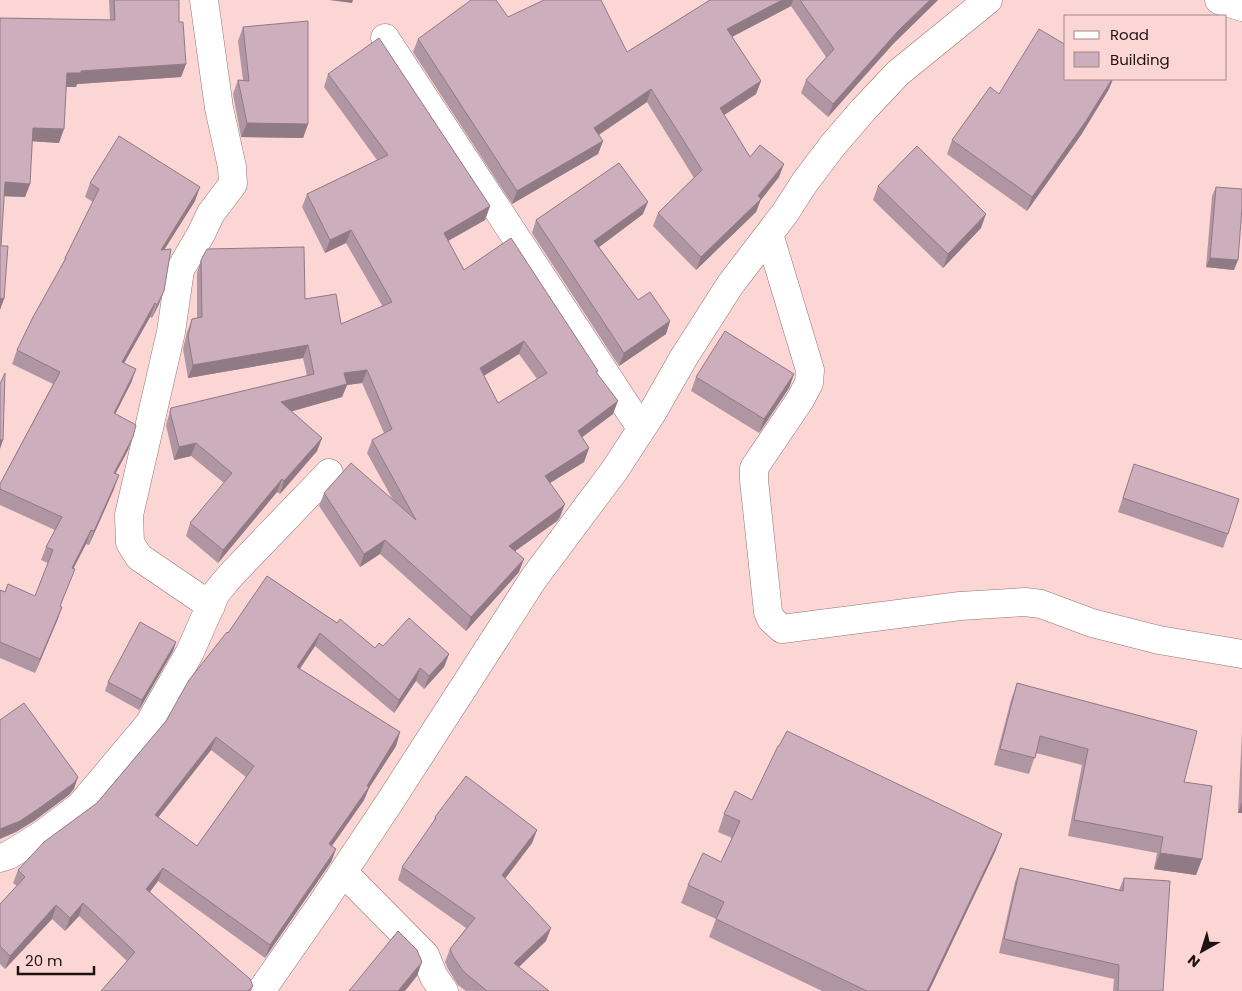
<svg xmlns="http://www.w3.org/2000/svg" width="1242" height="991" font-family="Poppins,sans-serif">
  <rect width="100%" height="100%" fill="#fbd6d4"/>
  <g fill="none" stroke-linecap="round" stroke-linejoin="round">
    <g stroke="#937372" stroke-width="29">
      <path id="minor" d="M204,0L219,108L232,167L233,184L211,213L201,234L180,270L171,332L129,515L130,543L139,557L211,606
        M1219,0L1242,7
        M385,38L641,428
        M769,234L810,370L809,383L800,400L754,468V480L768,612L771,619L782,629L960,606L1025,602L1041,604L1092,623L1159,640L1242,654
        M0,858L9,855L43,834L80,806L149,724L190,652L216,593L231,575L329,473
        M343,872L425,955L434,977L444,991
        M261,991L321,905L389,803L534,578L614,471L652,413L684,357L730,285L785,213L805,182L833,145L864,109L898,73L988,0"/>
    </g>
    <use href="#minor" stroke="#fff" stroke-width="28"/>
  </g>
  <path fill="#b096a2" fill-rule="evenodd" d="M109,0H179V22L186,64L181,77L77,84L76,87H66L59,143L32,141L30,184L25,197L4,196L1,246L0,18L110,20Z
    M710,0H938L893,44L828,117L801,93L806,80L826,57L791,6L732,37L761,81L756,94L724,115L750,157L779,177L761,199L756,212L696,270L653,226L658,213L694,178L647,102L599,135L603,141L598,154L512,204L413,52L418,39L508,17L627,52Z
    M243,27L308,124L303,138L241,137L233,94L238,80H243L238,41Z
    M328,74L490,206L485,220L448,241L464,270L598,371L597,373L613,414L582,437L589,448L584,462L550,483L560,517L557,521L515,551L519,572L466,631L380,554L360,567L319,506L324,493L393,500L367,453L372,440L384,433L362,383L347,385L342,397L291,411L322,438L317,451L280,494L277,492L218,563L186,536L190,523L224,483L191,456L174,460L166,425L171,408L307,376L303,358L188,378L183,349L187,332L192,319L197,318V273L201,260L305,299L341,324L383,307L346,243L325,253L302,207L307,194L377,160L324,87ZM519,354L537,379L498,403L484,376Z
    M1109,89L1081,135L1027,211L947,154L952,140L999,94Z
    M90,183L195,201L164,249L159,304L152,318L150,317L124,363L136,369L131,383L115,414L128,450L115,474L114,489L89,545L86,544L73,569H75L60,606L62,607L57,621L35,673L0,658V590L5,592L35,596L48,563L41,560L46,547L55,530L0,505V484L53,384L12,364L17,350L61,268L65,258L93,202L85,197Z
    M878,186L981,228L943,268L873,200Z
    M1216,187L1234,270L1206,267L1212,196Z
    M643,214L599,247L638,300L670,321L666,334L619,366L532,233L536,220Z
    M794,374L789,388L759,433L691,391L696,377Z
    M1134,464L1228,534L1223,548L1118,512Z
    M267,576L375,648L383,646L449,654L444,667L424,689L416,681L394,713L315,646L300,669L400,732L396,746L369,788L364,800L332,846L336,849L331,862L265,958L158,881L150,892L253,986L251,991H101L127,961L79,916L65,931L52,919L5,969L0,964V904L17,886L13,883L18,870L97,803L166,721L228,633ZM211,750L246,777L197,846L158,817Z
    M176,642L173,651L139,710L105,691L108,682Z
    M1017,683L1184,782L1202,859L1196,875L1154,869L1157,853L1068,836L1082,765L1036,753L1029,774L994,765L1011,700Z
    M1242,732V813H1238Z
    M752,800L1002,834L995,852L929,991H822L709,937L716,919L681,903L688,885L721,862L732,838L718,832L724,814Z
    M435,817L537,830L532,843L505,879L546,941L519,967L549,991H466L458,985L448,969L445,962L450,949L466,928L398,880L402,867L432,825Z
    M1020,868L1119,890L1124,878L1163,991H1113L1114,979L999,953L1015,882Z"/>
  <path fill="#907a84" d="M329,0H353L352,3Z
    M782,0H793L791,6L722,42L727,29Z
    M930,0H938L893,44L828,117L833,104L898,31Z
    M186,64L181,77L77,84L76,87H62L67,73L81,71Z
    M1112,79H1113L1109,89L1081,135L1027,211L1032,197Z
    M761,81L756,94L715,121L720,108Z
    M651,89L647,102L589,141L594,128Z
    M247,123L308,124L303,138L241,137Z
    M33,128L64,129L59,143L28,141Z
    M603,141L598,154L512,204L517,191Z
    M784,164L779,177L761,200V199L756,212L696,270L701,257L758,196Z
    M5,182L30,184L25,197L0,196Z
    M200,187L195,201L156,263L161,250Z
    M648,202L643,214L590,254L594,241Z
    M490,206L485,220L439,246L444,233Z
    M986,214L981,228L943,268L948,254Z
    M351,230L346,243L325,253L330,240Z
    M1210,258L1238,260L1234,270L1206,267Z
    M164,291L159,304L152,318L157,305Z
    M0,298L4,299L0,310Z
    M155,303L150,317L117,376L122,362Z
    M670,321L666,334L619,366L624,353Z
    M524,341L519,354L475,381L480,368Z
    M308,345L303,358L188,378L193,365Z
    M136,369L131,383L109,426L114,413Z
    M367,370L362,383L347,385L342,397L276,416L281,402L344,373Z
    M794,374L789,388L759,433L764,419Z
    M618,401L613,414L573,444L578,431Z
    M133,437L128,450L109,486L114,473Z
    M322,438L317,451L280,494L284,481Z
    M0,440H3L0,449Z
    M196,443L191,456L174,460L179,447Z
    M589,448L584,462L540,489L545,476Z
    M119,475L114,489L89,545L94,531Z
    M282,479L277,492L218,563L223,550Z
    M565,504L560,517L557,521L504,559L509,546Z
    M91,530L86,544L67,581L72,568Z
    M385,540L380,554L360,567L364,554Z
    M524,559L519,572L466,631L471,617Z
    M62,607L57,621L35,673L40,659Z
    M320,633L315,646L292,680L297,667Z
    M176,642L173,651L139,710L142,700Z
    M449,654L444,667L424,689L429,676Z
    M420,668L416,681L394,713L399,700Z
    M400,732L396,746L369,788L364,800L324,857L329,844Z
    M216,737L211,750L150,828L155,815Z
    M78,777L74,789L69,795L34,821L16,832L0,839V829Z
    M1242,802V813H1238Z
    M537,830L532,843L497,889L502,875Z
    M1002,834L995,852L929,991H927Z
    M336,849L331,862L265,958L270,945Z
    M1160,853L1202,859L1196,875L1154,869Z
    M163,868L158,881L142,902L146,889Z
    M83,903L79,916L65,931L70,918Z
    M56,905L52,919L5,969L10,956Z
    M551,928L546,941L509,976L514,963Z
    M422,962L417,976L405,991H398Z"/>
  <path fill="#cdaebc" stroke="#907a84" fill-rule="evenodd" d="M114,0H179V22H183L186,64L81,71V73H67L64,129L33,128L30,184L5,182L1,246H8L4,299L0,298V18L115,20Z
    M471,0H496L508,17L544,0H601L627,52L710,0H782L727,29L761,81L720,108L750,157L760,145L784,164L758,196L761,199L701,257L658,213L702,170L651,89L594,128L603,141L517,191L418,39Z
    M800,0H930L898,31L833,104L806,80L834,49Z
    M308,21V124L247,123L238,80L249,81L243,27Z
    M1039,29L1066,45V79H1112L1086,121L1032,197L952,140L990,87L999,94Z
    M379,38L490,206L444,233L464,270L511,238L598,371L596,372L618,401L578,431L589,448L545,476L565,504L562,507L509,546L524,559L471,617L385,540L364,554L324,493L351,463L416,520L372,440L392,429L367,370L344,373L347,384L281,402L322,438L284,481L282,479L223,550L190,523L232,473L196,443L179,447L170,412L171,408L314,374L308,345L193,365L188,336L192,319L202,317L201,260L207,249L304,247L305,299L336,294L341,324L392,302L351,230L330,240L307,194L388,155L328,74ZM524,341L547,373L498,403L480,368Z
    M119,136L200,187L161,250L171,249L164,291L157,305L155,303L122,362L136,369L114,413L136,425L133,437L114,473L119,475L94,531L91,530L72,568L75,569L60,606L62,607L40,659L0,642V590L5,592L8,584L35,596L53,550L46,547L62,517L0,489V484L60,372L17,350L33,317L66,258H65L99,189L90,183Z
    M917,146L986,214L948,254L878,186Z
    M619,163L648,202L594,241L638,300L650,292L670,321L624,353L536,220Z
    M1216,187L1242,189V208L1238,260L1210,258Z
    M725,331L794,374L764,419L696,377Z
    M5,373L3,440H0V384Z
    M1134,464L1239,499L1228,534L1123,498Z
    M267,576L337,623L340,619L375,648L379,643L383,646L409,618L449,654L429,676L420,668L399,700L320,633L297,667L400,732L367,786L369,787L329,844L336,849L270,945L163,868L146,889L250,979L253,986L248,991H101L135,952L83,903L70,918L56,905L10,956L0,946V904L25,877L18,870L44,842L97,803L166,721L189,680L227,632L228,633ZM216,737L254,766L197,846L155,815Z
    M140,622L176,642L142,700L108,682Z
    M1017,683L1197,731L1184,782L1212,786L1202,859L1160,853L1163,837L1074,820L1088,749L1040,736L1035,758L1000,749Z
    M24,703L78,777L74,783L38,809L20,821L0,829V720Z
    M787,731L1002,834L927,991H867L716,919L724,902L688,885L703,853L721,862L740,821L724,814L735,791L752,800L778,746H779Z
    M466,776L537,830L502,875L551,928L514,963L549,991H487L463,971L453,956L450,949L475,918L402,867L436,818L435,817Z
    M1020,868L1123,891L1124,878L1170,881L1163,991H1118L1119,965L1004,939Z
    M398,931L417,950L422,962L398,991H349Z"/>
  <rect x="1064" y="15" width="162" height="65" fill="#fbd6d4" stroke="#a38886"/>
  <rect x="1074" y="31" width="25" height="8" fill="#ffffff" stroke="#a38886"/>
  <text x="1110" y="40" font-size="15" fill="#1f1212">Road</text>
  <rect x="1074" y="52" width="25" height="15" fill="#cdaebc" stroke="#a38886"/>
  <text x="1110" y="65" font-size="15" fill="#1f1212">Building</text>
  <g transform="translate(1202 951) rotate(219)" stroke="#fbd6d4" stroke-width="4" paint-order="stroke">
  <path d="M0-4L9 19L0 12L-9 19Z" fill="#1f1212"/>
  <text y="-8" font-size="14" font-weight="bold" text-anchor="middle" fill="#1f1212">N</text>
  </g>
  <path d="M18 966v8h76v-8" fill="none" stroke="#1f1212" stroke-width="2.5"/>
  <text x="25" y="966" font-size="15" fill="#1f1212" stroke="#fbd6d4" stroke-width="4" paint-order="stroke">20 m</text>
</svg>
